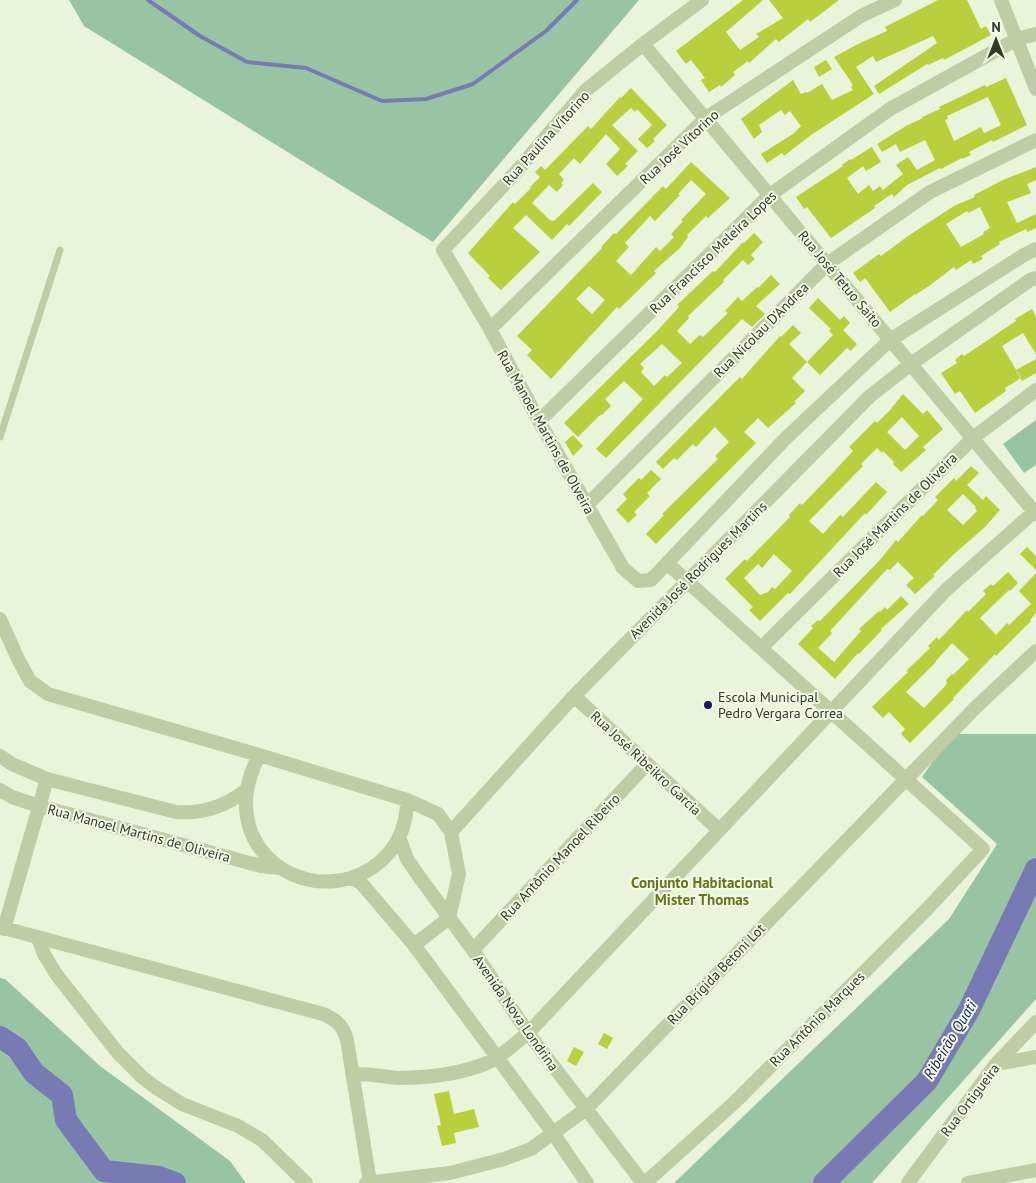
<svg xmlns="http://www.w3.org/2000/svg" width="1036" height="1183" font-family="'PT Sans',sans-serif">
  <rect width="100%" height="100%" fill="#e9f4da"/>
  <path fill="#99c4a4" d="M69,0H639L433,242L84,26Z
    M1036,420V465L1024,473L1003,444Z
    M952,734H1036V999L872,1183H674L949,919L997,844L922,777Z
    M0,978L5,979L100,1066L230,1161L246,1183H0Z"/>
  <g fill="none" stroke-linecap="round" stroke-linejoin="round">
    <path stroke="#777ab3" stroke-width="4" d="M148,0L200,36L247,62L306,68L382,101L426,99L473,84L546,31L577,0"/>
    <path stroke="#777ab3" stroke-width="22" d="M0,1037L17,1048L34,1073L62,1095L66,1120L104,1171L159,1177L175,1183
      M824,1183L927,1081L969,1010L1036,869"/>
  </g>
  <path fill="#b9cf3d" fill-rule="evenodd" d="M743,0H763L726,32L740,50L759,37L756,34L783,18L769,0H839L810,22L808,19L779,42L776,39L749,63L748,61L733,72L735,75L721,87L720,85L709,92L701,80L705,78L691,60L686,64L676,51Z
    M938,0H967L981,29L986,26L991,35L944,60L943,58L928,65L927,64L879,94L874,86L937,43L933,36L876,62L873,56L856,67L874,94L811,135L784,156L782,153L767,163L761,154L793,134L801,126L790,111L785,115L781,110L759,125L762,132L754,139L741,119L793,80L801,94L806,92L807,93L822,84L832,100L853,90L851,87L853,85L834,57L860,43L887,31L885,27Z
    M826,60L832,69L819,77L814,67Z
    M1006,78L1027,125L993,142L992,140L969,152L971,155L962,159V158L941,169L940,168L907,185L894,197L892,194L874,206L875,208L831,238L807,207L804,209L796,197L843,166L842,165L850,159L851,160L872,147L881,162L866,171L863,166L847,178L858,194L869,185L873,191L880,186L883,190L903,174L896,165L908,157L917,170L935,160L925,140L900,152L896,144L882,152L877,144L906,126L923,118L922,117L940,109L939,107L985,85L986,87ZM988,97L1001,125L984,133L981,127L954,141L945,120L948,119L947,116Z
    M631,88L667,125L653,139L655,141L647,148L638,139L652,125L637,109L635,112L631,108L612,125L638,151L625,164L628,166L617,176L606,164L620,149L606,134L580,164L574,158L559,174L564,180L561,183L563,185L557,192L549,185L532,203L551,221L552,220L554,221L593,183L602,192L569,226L567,224L552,240L526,215L513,228L540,252L501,290L488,278L490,276L468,253L513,202L515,204L531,188L530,187L540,177L535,172L541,166L545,170L588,126L591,129L620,97L621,98Z
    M691,162L730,198L708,218L706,216L687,235L688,237L680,248L654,271L656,273L619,309L617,307L551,379L527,355L532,350L517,336L602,248L601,247L614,233L616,234L663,186L666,189ZM691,180L706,194L681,220L683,221L671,234L674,237L660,251L656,247L631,275L616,261L629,247L625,243L650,216L655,221L680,195L678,194ZM589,286L605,300L592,314L576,299Z
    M1036,167V180L1027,184L1031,193L1007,202L1017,223L1036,214V228L1027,232L1026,229L999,242L1000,244L981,256L983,259L973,264L971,260L956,270L954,267L929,286L915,295V294L890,312L865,278L860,282L853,273L879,254L881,256L908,236L954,206L975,197L974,195L1003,180ZM980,207L990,228L983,232L984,234L961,247L946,224L967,211L968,213Z
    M754,233L763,242L751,255L755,259L748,265L743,260L723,280L724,282L688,316L689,318L677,331L690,344L700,335L703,337L728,313L725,311L738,297L742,301L757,287L758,288L771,275L780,284L756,306L765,314L752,327L742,319L606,458L596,449L643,399L624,381L605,399L611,406L603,414L599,416L578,437L564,423L657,331L679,307L677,305L713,271L715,272L743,242L744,243ZM662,344L682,363L667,377L665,375L654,386L641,372L644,368L640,364Z
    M818,298L840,320L844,316L850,323L843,330L857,344L851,351L847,348L820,375L807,362L792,378L805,391L794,402L796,403L768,428L758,418L744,432L756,443L656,544L646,534L664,515L662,514L718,459L715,456L729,442L715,427L696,447L693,444L677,460L674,458L663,469L656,462L727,390L740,377L742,379L780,336L781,337L793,325L801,333L789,344L807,362L833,335L829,331L831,329L809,308Z
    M1032,309L1036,317V354L1023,333L1002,346L1021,378L1005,388L1006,391L975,413L960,391L955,394L941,373L957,363L955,360L962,354L964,356L1016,321L1015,319Z
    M1036,359V373L1022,381L1016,370Z
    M903,394L923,414L927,410L943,429L923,447L926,450L901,472L893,464L894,462L883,451L882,453L877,448L861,464L863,466L809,521L823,534L840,515L843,517L876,482L887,492L866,515L865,513L790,594L788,593L760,621L749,610L753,607L725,579L745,559L747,561L790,517L789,515L800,503L802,505L827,479L853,451L849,447L875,421L877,423L890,410ZM902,417L919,436L905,450L887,432ZM774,554L792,571L775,589L772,587L768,592L760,595L744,578L758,564L762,568Z
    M573,435L583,446L573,456L565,442Z
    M971,466L979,473L967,485L983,500L986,496L1000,510L985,527L953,555L933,575L935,576L915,594L906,585L914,578L898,562L890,570L887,569L830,631L832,633L818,648L834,662L861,631L859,629L879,611L880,612L885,607L887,610L901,596L909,604L881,629L882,630L859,654L858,653L835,679L798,644L813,628L811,626L818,620L820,621L880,560L896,540L898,542L922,515L923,516L938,500L935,497L954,478L956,481ZM963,494L976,507L975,508L977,511L963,525L947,510Z
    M651,470L661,479L647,493L650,496L634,512L637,515L628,523L616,510L627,499L623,494L639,478L641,480Z
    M1027,547L1036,556V570L1020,554Z
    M1008,572L1018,583L1010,591L1009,590L980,618L996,635L1007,623L1009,625L1031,604L1019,591L1036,573V613L1030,620L1031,621L996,656L995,654L953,698L954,699L910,743L901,734L905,729L889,712L883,718L872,707L908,672L906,671L930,648L928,646L937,637L939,640L967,610L968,612L986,594L983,591L991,584L993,586ZM952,643L969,659L953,675L952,674L946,680L947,684L924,708L906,692L936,662V661Z
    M604,1033L613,1038L607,1049L598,1044Z
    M574,1047L584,1052L576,1066L567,1061Z
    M449,1091L454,1114L474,1109L479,1127L454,1133L456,1143L442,1146L437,1126L441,1125L434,1094Z"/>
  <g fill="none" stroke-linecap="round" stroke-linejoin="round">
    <path stroke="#becda5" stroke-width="7" d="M0,437L60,250"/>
    <path stroke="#becda5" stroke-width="14" d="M702,0L643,44L585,91L516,172L443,250L490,329L539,421L623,568L638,581L651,580L786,438L890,340L1024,255L1036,249
      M1001,0L1036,89
      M643,44L1036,514
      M490,329L706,118L861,16L895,0
      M539,421L770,195L890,109L1017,39L1036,34
      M587,505L827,264L930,192L1036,140
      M0,619L18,659L30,681L48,694L259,755L407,800L438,814L451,832L459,874L449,918L414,945
      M762,647L973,438L1036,390
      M574,696L719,830
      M259,755C252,770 246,785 246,802C245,873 329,906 381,861C399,845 407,823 407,800
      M0,756L12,764L47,779L176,812C203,814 225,807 246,790
      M0,790L12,797L39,806L261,866L280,868
      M451,832L574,696L870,396L911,364L1030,280L1036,278
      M399,837L407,859L418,875L473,950L528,1033L643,1183
      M353,878L362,884L414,945L553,1133L587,1183
      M0,927L323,1014C336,1019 344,1027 347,1040L370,1182
      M4,929L47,779
      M38,938L44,954L56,974L118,1053L142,1077L155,1087L182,1104L238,1126L262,1140L306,1183
      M473,950L647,764
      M996,1064L1036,1057
      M353,1074C368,1073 384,1077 399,1078C428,1078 473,1073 498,1057C508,1050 518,1041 528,1033L946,590L1036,510
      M366,1183L450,1173L504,1159L531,1149L586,1109L976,707L1036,651
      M645,1183L735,1102L928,908L983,849L667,563
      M908,1183L996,1064L1036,1022
      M968,1183L1036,1170"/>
  </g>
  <circle fill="#191b5d" stroke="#f2fbe7" stroke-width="2" cx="708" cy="705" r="5"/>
  <g text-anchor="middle" stroke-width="4" stroke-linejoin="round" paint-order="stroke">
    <g font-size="14" fill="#343827" stroke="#f2fbe7">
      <text transform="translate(546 138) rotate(-48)" y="5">Rua Paulina Vitorino</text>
      <text transform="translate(679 147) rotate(-43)" y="5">Rua José Vitorino</text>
      <text transform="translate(713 252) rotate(-44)" y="5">Rua Francisco Meleira Lopes</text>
      <text transform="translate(840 279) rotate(50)" y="5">Rua José Tetuo Saito</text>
      <text transform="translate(761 330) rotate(-45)" y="5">Rua Nicolau D'Andrea</text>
      <text transform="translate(546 432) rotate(61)" y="5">Rua Manoel Martins de Olveira</text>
      <text transform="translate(895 515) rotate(-45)" y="5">Rua José Martins de Oliveira</text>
      <text transform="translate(698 570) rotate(-45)" y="5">Avenida José Rodrigues Martins</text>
      <text transform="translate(646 763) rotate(43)" y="5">Rua José Ribeikro Garcia</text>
      <text transform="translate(139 833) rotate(15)" y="5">Rua Manoel Martins de Oliveira</text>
      <text transform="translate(560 857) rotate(-47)" y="5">Rua Antônio Manoel Ribeiro</text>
      <text transform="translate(716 974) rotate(-46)" y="5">Rua Brígida Betoni Lot</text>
      <text transform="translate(516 1013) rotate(55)" y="5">Avenida Nova Londrina</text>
      <text transform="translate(817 1019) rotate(-45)" y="5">Rua Antônio Marques</text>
      <text transform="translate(970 1100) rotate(-53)" y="5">Rua Ortigueira</text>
    </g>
    <g font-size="14" fill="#343827" stroke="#f2fbe7" text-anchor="start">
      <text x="718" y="702">Escola Municipal<tspan x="718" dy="16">Pedro Vergara Correa</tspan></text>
    </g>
    <g font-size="15" font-weight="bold" fill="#677418" stroke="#f2fbe7">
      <text x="702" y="888">Conjunto Habitacional<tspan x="702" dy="17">Mister Thomas</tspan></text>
    </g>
    <g font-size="15" font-style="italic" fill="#191b5d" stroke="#f2fbe7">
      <text transform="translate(950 1040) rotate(-59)" y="5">Ribeirão Quati</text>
    </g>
  </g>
  <g transform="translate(996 40)" stroke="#f2fbe7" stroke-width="4" paint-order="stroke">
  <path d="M0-4L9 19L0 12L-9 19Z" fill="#343827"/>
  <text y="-8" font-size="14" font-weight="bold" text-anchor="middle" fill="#343827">N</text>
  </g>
</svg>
